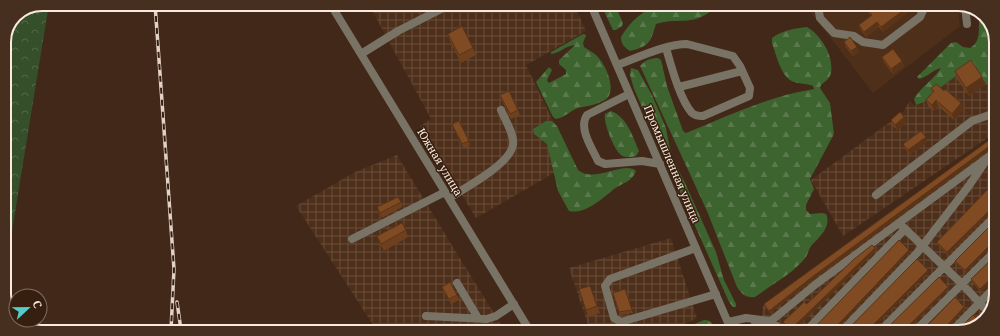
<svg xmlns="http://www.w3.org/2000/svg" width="1000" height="336" font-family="'Noto Serif',serif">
  <defs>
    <pattern id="industrial-grid" width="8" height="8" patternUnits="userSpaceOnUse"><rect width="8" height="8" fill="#4e2f1a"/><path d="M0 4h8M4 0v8" fill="none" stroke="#684d3b"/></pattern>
    <pattern id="forest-firs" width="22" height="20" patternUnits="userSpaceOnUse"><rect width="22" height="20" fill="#3d632e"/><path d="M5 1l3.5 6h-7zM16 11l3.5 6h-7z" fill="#5a794c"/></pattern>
    <pattern id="park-crowns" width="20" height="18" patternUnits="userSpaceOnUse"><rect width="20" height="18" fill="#354f2b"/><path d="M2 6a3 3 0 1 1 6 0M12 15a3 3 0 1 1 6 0" fill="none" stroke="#536849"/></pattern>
  </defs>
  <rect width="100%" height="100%" fill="#412818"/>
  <path fill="#4e2f1a" d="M806,6H958L960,26L873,93Z"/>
  <path fill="url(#industrial-grid)" d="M369,5H574L586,31L526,65L573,162L476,218L420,126L431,119Z
    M973,64L996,88L995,133L843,236L811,180L902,113L910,101L915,106Z
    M995,138L994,306L981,324L958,332H759L763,306Z
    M397,155L456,252L505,331H377L296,206L355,172Z
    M671,238L697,318L671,331H590L569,268Z"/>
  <path fill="url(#forest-firs)" d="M601,5H618L616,7L623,23L622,26L616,30H613Z
    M660,5H718C692,29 683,16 656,24C650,43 650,46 630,51C625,48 621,44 621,37C630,21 643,10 660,5Z
    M980,13L988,19L996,40V94L970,66L930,95L924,102L916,105L914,99C921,87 933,80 941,68C933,70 927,77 919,79L917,77L951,43L956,42L963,47L970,48C983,41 977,25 980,13Z
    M807,27C821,35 834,56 831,73C830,78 825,82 821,85L820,88L830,103L834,134L810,179L814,189L806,205V210L810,214L822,213L826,214C832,227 819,237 811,246C809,249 808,253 806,257C794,273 771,285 755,297C745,298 742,294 737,287L707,211L640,66C645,60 651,58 658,58L661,60L667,86L683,131L686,133C728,116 769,96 814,89L813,86C806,83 799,84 794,82C781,78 776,54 772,43V38C781,31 795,28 807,27Z
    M583,34L586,35L583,43L584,47C588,50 593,52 597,56C606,65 618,91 605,100C596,105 587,106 578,108C570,111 564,118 556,119L553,117L536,82L549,67L552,70L547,80L549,83L566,74V70L559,64V60L575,45C566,45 559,54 551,54V52Z
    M631,68L638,70L652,95L666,128L671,155L685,183L716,252L724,280L736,304V307H733L729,302L634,89L630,75Z
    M611,111C627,117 633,137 639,151L636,156C632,157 624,158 621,155C614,150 603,122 605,114Z
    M546,121H552L557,126L578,170C594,184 625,160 636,171C632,182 622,183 614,189C603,198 585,215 569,211L558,191L547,144L534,134L533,129Z
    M704,320C712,320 713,324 716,331H678Z"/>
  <path fill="url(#park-crowns)" d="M42,4H49L4,280V40L15,15Z"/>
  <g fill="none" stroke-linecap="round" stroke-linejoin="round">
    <path stroke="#797366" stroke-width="8" d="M331,5L530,331
      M591,5L732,332
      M818,6L820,18L834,33L854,36L863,42L883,45L920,17L925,6
      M965,6L967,24
      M361,54L398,31L449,5
      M617,65C637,58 666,44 687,44L733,56L740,66L750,88L749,96L703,116C699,116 695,116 692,113C680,100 671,65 666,48
      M679,87L742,71
      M629,94L587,115C578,128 592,148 598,161L605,164L642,161L660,164
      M876,195L972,121L995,113
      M449,198C465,188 510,164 513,145C515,135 505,120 501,110
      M902,226L962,284L989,313
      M352,239L445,192
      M696,248L610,279L605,286L614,318L621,322L716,294
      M457,283L478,318
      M426,316L487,319L496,316L514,304
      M754,319L758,332
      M771,321L783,332
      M728,322L746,318L771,321L816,284L995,152
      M805,332L905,229
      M841,332L917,253L968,187L985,162
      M879,332L995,216
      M914,332L994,252
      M951,332L994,288"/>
    <g stroke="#e3d1c6" stroke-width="3.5">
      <path id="rail" d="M155,4L174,269L171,330
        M177,302L181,330"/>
    </g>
    <use href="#rail" stroke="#361f0e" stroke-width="2" stroke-dasharray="6" stroke-linecap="butt"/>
  </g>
  <path fill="#6e401e" d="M863,6H915V7L883,32L879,27L866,37L861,30L859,25L871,16Z
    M448,34L473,48L476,55L461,63L450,41Z
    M844,42L859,52L853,56L846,47Z
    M882,57L902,61L904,66L893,74L884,62Z
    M955,71L982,77L985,85L969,96L957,79Z
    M931,89L944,91L961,103L964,109L954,120L938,106L934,111L928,106L926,100L933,93Z
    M500,95L518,110L520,115L511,119L502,101Z
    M904,117L906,123L897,130L892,125L891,120Z
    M452,124L469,141L470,146L464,149L454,129Z
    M995,136V147L992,148L813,280L770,313L765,307L764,304Z
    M927,142L910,155L905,149L903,144Z
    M995,189V208L948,255L937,244V242Z
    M401,202L402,207L382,218L377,207Z
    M995,221L966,273L956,263L955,261Z
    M406,230L408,237L384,251L380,244L377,236Z
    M876,251L792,332H790L784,325L783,322Z
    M994,257V279L981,292L972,282L971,279Z
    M590,286L600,313L588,317L579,289Z
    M442,287L457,295L459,300L451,304L444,292Z
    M625,289L633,313L620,315L619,312Z
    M994,292V305L990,300L989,298Z"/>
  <path fill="#5a3418" d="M909,6H915V7L883,32L881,27Z
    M877,22L879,27L866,37L864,32Z
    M857,47L859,52L853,56L851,51Z
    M902,61L904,66L893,74L891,69Z
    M982,77L985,85L969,96L966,88Z
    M936,100L938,106L934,111L932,105Z
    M961,103L964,109L954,120L952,114Z
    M904,117L906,123L897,130L895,125Z
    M926,137L927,142L910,155L908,150Z
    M991,145L992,148L813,280L770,313L769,311L812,277Z
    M995,205V208L948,255L947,252Z
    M994,241V244L966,273L965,270Z
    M875,248L876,251L792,332H791L790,330Z
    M909,250L910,252L834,332H831Z
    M928,270L929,272L869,332H866Z
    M994,276V279L981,292L980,289Z
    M948,287L949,289L905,332H902Z
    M964,307L965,309L944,332H941Z"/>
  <path fill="#804b23" stroke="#5a3418" d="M865,6H909L881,27L877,22L864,32L859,25L872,15Z
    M462,26L473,48L459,55L448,34Z
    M850,37L857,47L851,51L844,42Z
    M893,49L902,61L891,69L882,57Z
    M971,60L982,77L966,88L955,71Z
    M936,84L944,91L945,89L961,103L952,114L936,100L932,105L926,100L934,91L931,89Z
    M509,91L518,110L510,114L500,95Z
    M900,112L904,117L895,125L891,120Z
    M459,121L469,141L462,144L452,124Z
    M921,131L926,137L908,150L903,144Z
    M995,136V144L991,145L812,277L769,311L764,304Z
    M991,186L995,189V205L947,252L937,242Z
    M398,197L401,202L380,213L377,207Z
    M995,221L994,241L965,270L955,261Z
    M402,223L406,230L381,244L377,236Z
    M899,240L909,250L831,332H813L814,330L813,329Z
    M872,245L875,248L790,330L783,322L804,302L807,304L853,260Z
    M994,257V276L980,289L971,279Z
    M917,259L928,270L866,332H845Z
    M939,277L948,287L902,332H883Z
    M450,282L457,295L449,299L442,287Z
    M590,286L597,306L586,310L579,289Z
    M625,289L632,310L619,312L613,293Z
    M994,292V303L989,298Z
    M955,297L964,307L941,332H921Z
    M973,315L981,323V324L958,332H956Z"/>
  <g text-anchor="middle" stroke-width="3" stroke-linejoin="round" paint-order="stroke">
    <g font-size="11" fill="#fae9df" stroke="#361f0e">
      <text transform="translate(440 162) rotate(59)" y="4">Южная улица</text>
      <text transform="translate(672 164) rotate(67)" y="4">Промышленная улица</text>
    </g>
  </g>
  <path d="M0 0H1000V336H0ZM42 11H958A31 31 0 0 1 989 42V294A31 31 0 0 1 958 325H42A31 31 0 0 1 11 294V42A31 31 0 0 1 42 11Z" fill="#462f1f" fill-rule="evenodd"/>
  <path fill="none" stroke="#fae9df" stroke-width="2" d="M42 11H958A31 31 0 0 1 989 42V294A31 31 0 0 1 958 325H42A31 31 0 0 1 11 294V42A31 31 0 0 1 42 11Z"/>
  <g transform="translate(28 308) rotate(68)"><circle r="19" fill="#361f0e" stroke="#847062"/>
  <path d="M0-3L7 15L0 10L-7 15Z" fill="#54cdc8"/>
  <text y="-6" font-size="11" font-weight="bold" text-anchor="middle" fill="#fae9df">С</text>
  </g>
</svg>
